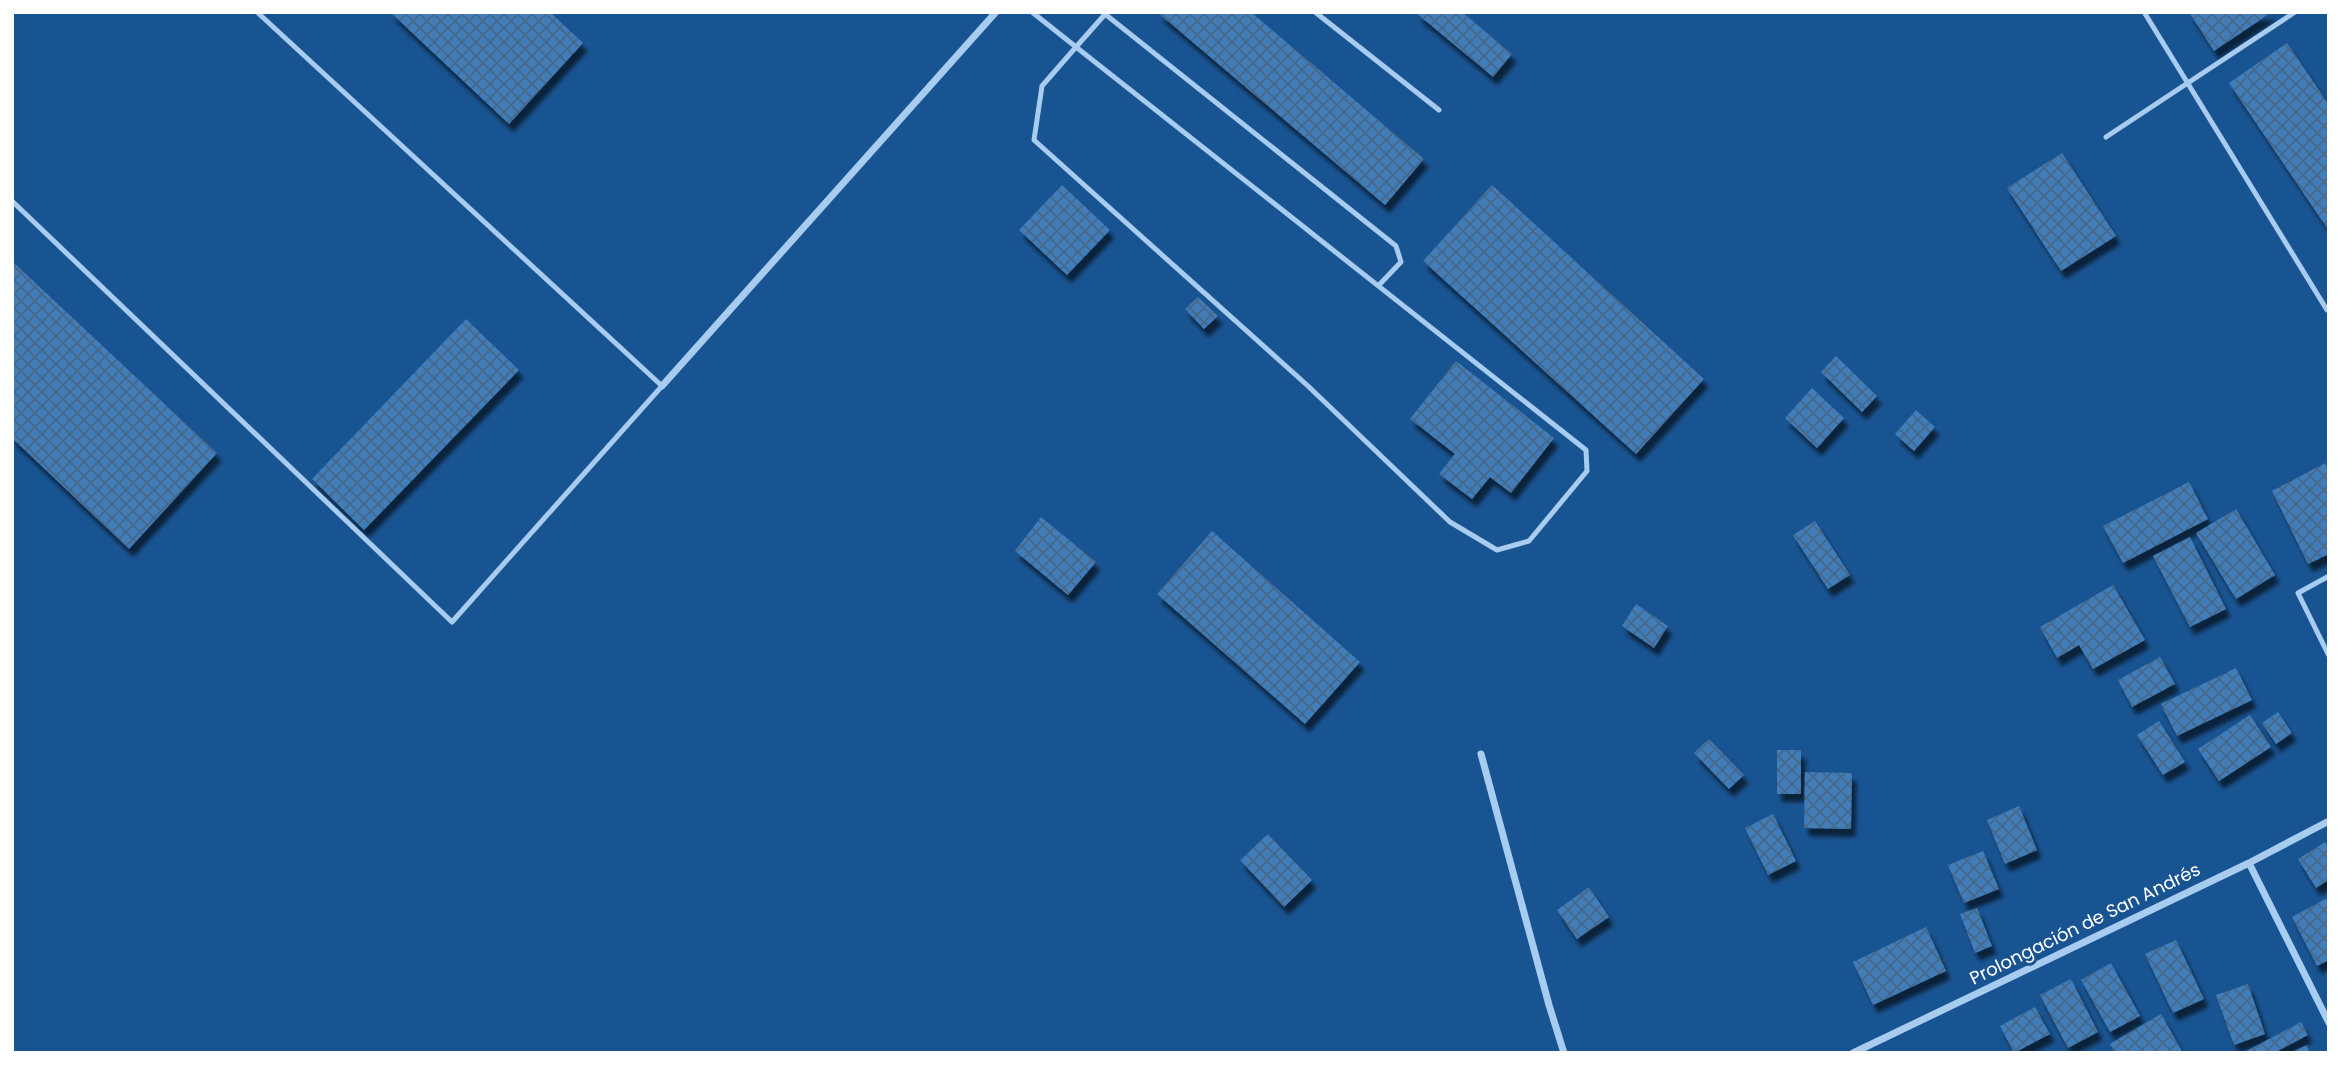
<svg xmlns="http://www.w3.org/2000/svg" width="2341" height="1065" font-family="Poppins,sans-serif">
  <defs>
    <pattern id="building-cross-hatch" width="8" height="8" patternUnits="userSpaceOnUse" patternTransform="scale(1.75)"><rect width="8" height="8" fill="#417db9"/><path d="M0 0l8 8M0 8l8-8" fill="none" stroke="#466788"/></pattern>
    <filter id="shadow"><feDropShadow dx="4.5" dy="8" stdDeviation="2" flood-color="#0009"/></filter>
  </defs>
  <rect width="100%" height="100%" fill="#195492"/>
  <path fill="url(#building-cross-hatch)" filter="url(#shadow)" d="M390,12H550L583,43L509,124Z
    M1157,12H1251L1424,159L1385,205Z
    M1415,12H1462L1512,54L1493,77Z
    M2189,12H2272L2214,51Z
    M2287,43L2329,105V231L2229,83Z
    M2062,153L2116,236L2061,271L2007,188Z
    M1062,185L1110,230L1067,275L1019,230Z
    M1492,185L1704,379L1636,454L1423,261Z
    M12,261L217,453L129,549L12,438Z
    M1198,297L1218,316L1204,329L1185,309Z
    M466,319L519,370L364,530L312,479Z
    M1836,356L1877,396L1862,412L1821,372Z
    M1456,361L1554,438L1511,493L1490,477L1472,499L1439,474L1455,454L1410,419Z
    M1812,388L1844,418L1817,448L1785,418Z
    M1916,410L1935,427L1914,451L1895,434Z
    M2325,463L2329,470V554L2308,564L2272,491Z
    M2189,482L2208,519L2123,563L2103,526Z
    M2236,509L2275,575L2236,599L2196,533Z
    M1041,517L1096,562L1068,595L1015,551Z
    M1815,521L1850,575L1828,589L1793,535Z
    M1212,531L1360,662L1305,724L1157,594Z
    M2190,537L2226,609L2190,627L2153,556Z
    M2113,585L2145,640L2093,669L2079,645L2057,658L2040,627Z
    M1636,604L1668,626L1654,648L1622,626Z
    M2160,657L2175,684L2132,707L2118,680Z
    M2236,668L2252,700L2177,736L2161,704Z
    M2278,712L2292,733L2276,744L2262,723Z
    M2250,715L2271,747L2219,781L2198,749Z
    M2159,721L2185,762L2163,775L2137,735Z
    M1709,739L1744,775L1729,789L1694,753Z
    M1777,750H1801V794H1777Z
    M1805,772L1852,773L1851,829L1804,828Z
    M2019,806L2037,850L2005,864L1987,820Z
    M1773,814L1796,861L1768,875L1745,828Z
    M1268,834L1312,880L1284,907L1240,860Z
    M2325,842L2329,848V880L2316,888L2298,859Z
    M1983,851L1999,889L1964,903L1948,865Z
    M1589,887L1609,917L1577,939L1557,910Z
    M2329,897V960L2317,966L2292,917Z
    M1977,908L1992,946L1975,953L1960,914Z
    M1926,927L1946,971L1873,1005L1853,962Z
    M2176,940L2204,999L2173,1013L2145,954Z
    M2111,963L2140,1016L2110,1032L2081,980Z
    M2071,979L2098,1032L2068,1048L2040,995Z
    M2248,984L2265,1034L2234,1045L2216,995Z
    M2035,1007L2050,1034L2014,1053L2000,1026Z
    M2161,1014L2183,1053H2115L2110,1044Z
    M2301,1022L2308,1035L2274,1053H2243Z
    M2307,1045L2310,1053H2290Z"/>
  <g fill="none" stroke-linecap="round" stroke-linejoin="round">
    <path stroke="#a8ccf0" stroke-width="5" d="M1032,12L1076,47L1107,12
      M1315,12L1439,110
      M2144,12L2327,310
      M1105,14L1396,246L1401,262L1379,285
      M1076,47L1586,450L1587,471L1529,541L1497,550L1450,522L1308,386L1034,140L1042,86Z
      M2106,137L2295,12
      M12,201L452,622L662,386L257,12
      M2329,576L2298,593L2329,656"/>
    <path stroke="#a8ccf0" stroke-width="7" d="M662,386L996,12
      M1481,754L1549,1005L1564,1053
      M2249,863L2329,1023
      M1853,1053L2249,863L2329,821"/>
  </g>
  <g text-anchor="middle" stroke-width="6" stroke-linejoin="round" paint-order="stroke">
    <g font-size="18" fill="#fff" stroke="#195492">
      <text transform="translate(2085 924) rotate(-26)" y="6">Prolongación de San Andrés</text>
    </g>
  </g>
  <rect width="2341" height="1065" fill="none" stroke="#ffffff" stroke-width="28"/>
</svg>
